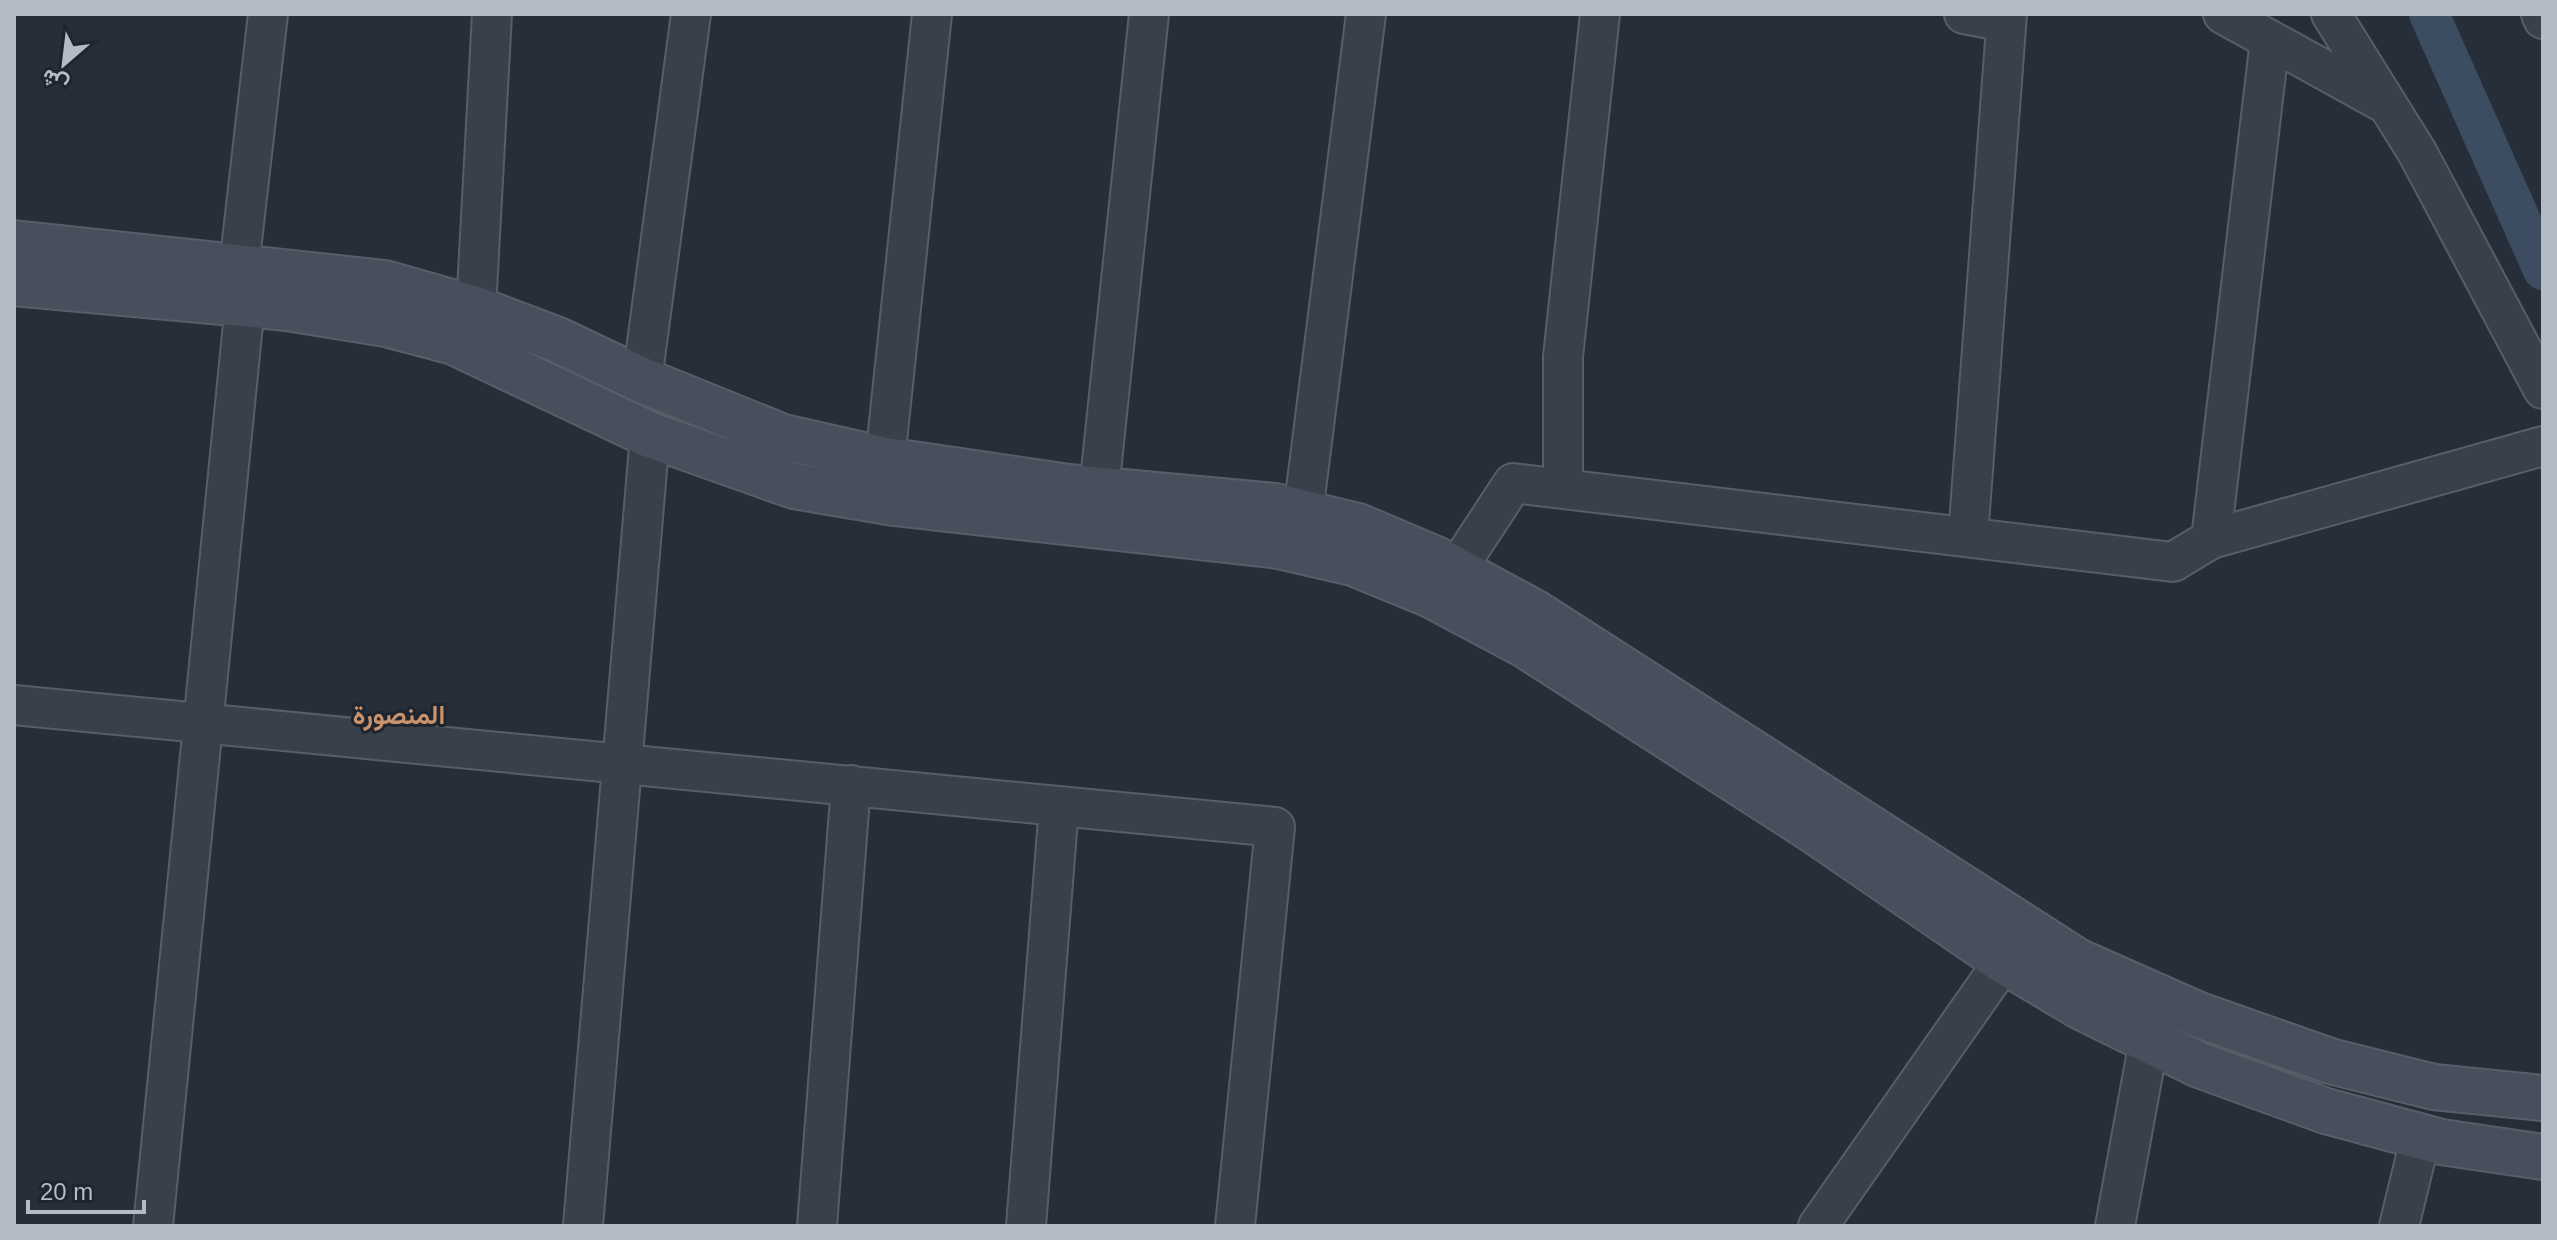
<svg xmlns="http://www.w3.org/2000/svg" width="2557" height="1240" font-family="Helvetica,Vazirmatn,sans-serif">
  <rect width="100%" height="100%" fill="#252e39"/>
  <g fill="none" stroke-linecap="round" stroke-linejoin="round">
    <path stroke="#3c4c61" stroke-width="40" d="M2429,14L2543,270"/>
    <g stroke="#575e68" stroke-width="42">
      <path id="street" d="M1964,14L2006,22
        M2223,14L2386,104
        M2331,14L2417,152L2543,389
        M2541,14L2543,19
        M239,267L268,14
        M476,309L492,14
        M642,380L691,14
        M885,460L932,14
        M1563,488V357L1600,14
        M1099,490L1149,14
        M1303,513L1366,14
        M1968,537L2007,14
        M2211,539L2543,446
        M1456,570L1513,483L2173,562L2211,539L2270,40
        M14,705L1275,827L1235,1226
        M153,1226L245,304
        M583,1226L650,435
        M817,1226L851,785
        M1026,1226L1059,806
        M1818,1226L2004,961
        M2115,1226L2149,1041
        M2399,1226L2421,1136"/>
    </g>
    <g stroke="#575e68" stroke-width="48">
      <path id="secondary" d="M14,243L385,283L476,309L558,340L642,380L783,437L885,460L1069,487L1275,506L1358,526L1436,559L1534,612L2077,961L2199,1015L2330,1061L2434,1087L2543,1098
        M14,283L287,308L386,324L454,342L650,435L794,486L894,503L1279,546L1353,563L1431,595L1525,645L1810,828L2004,961L2081,1007L2199,1065L2326,1111L2441,1142L2543,1157"/>
    </g>
    <use href="#street" stroke="#38404a" stroke-width="38"/>
    <use href="#secondary" stroke="#474f5c" stroke-width="44"/>
  </g>
  <g text-anchor="middle" stroke-width="6" stroke-linejoin="round" paint-order="stroke">
    <g font-size="26" font-weight="bold" fill="#c9936b" stroke="#1e252f">
      <text x="399" y="724">المنصورة</text>
    </g>
  </g>
  <rect width="2557" height="1240" fill="none" stroke="#b4bbc5" stroke-width="32"/>
  <g transform="translate(64 64) rotate(208)" stroke="#1e252f" stroke-width="6" paint-order="stroke">
  <path d="M0-6L14 30L0 20L-14 30Z" fill="#b4bbc5"/>
  <text y="-12" font-size="22" font-weight="bold" text-anchor="middle" fill="#b4bbc5">ش</text>
  </g>
  <path d="M28 1200v12h116v-12" fill="none" stroke="#b4bbc5" stroke-width="4"/>
  <text x="40" y="1200" font-size="24" fill="#b4bbc5" stroke="#1e252f" stroke-width="6" paint-order="stroke">20 m</text>
</svg>
